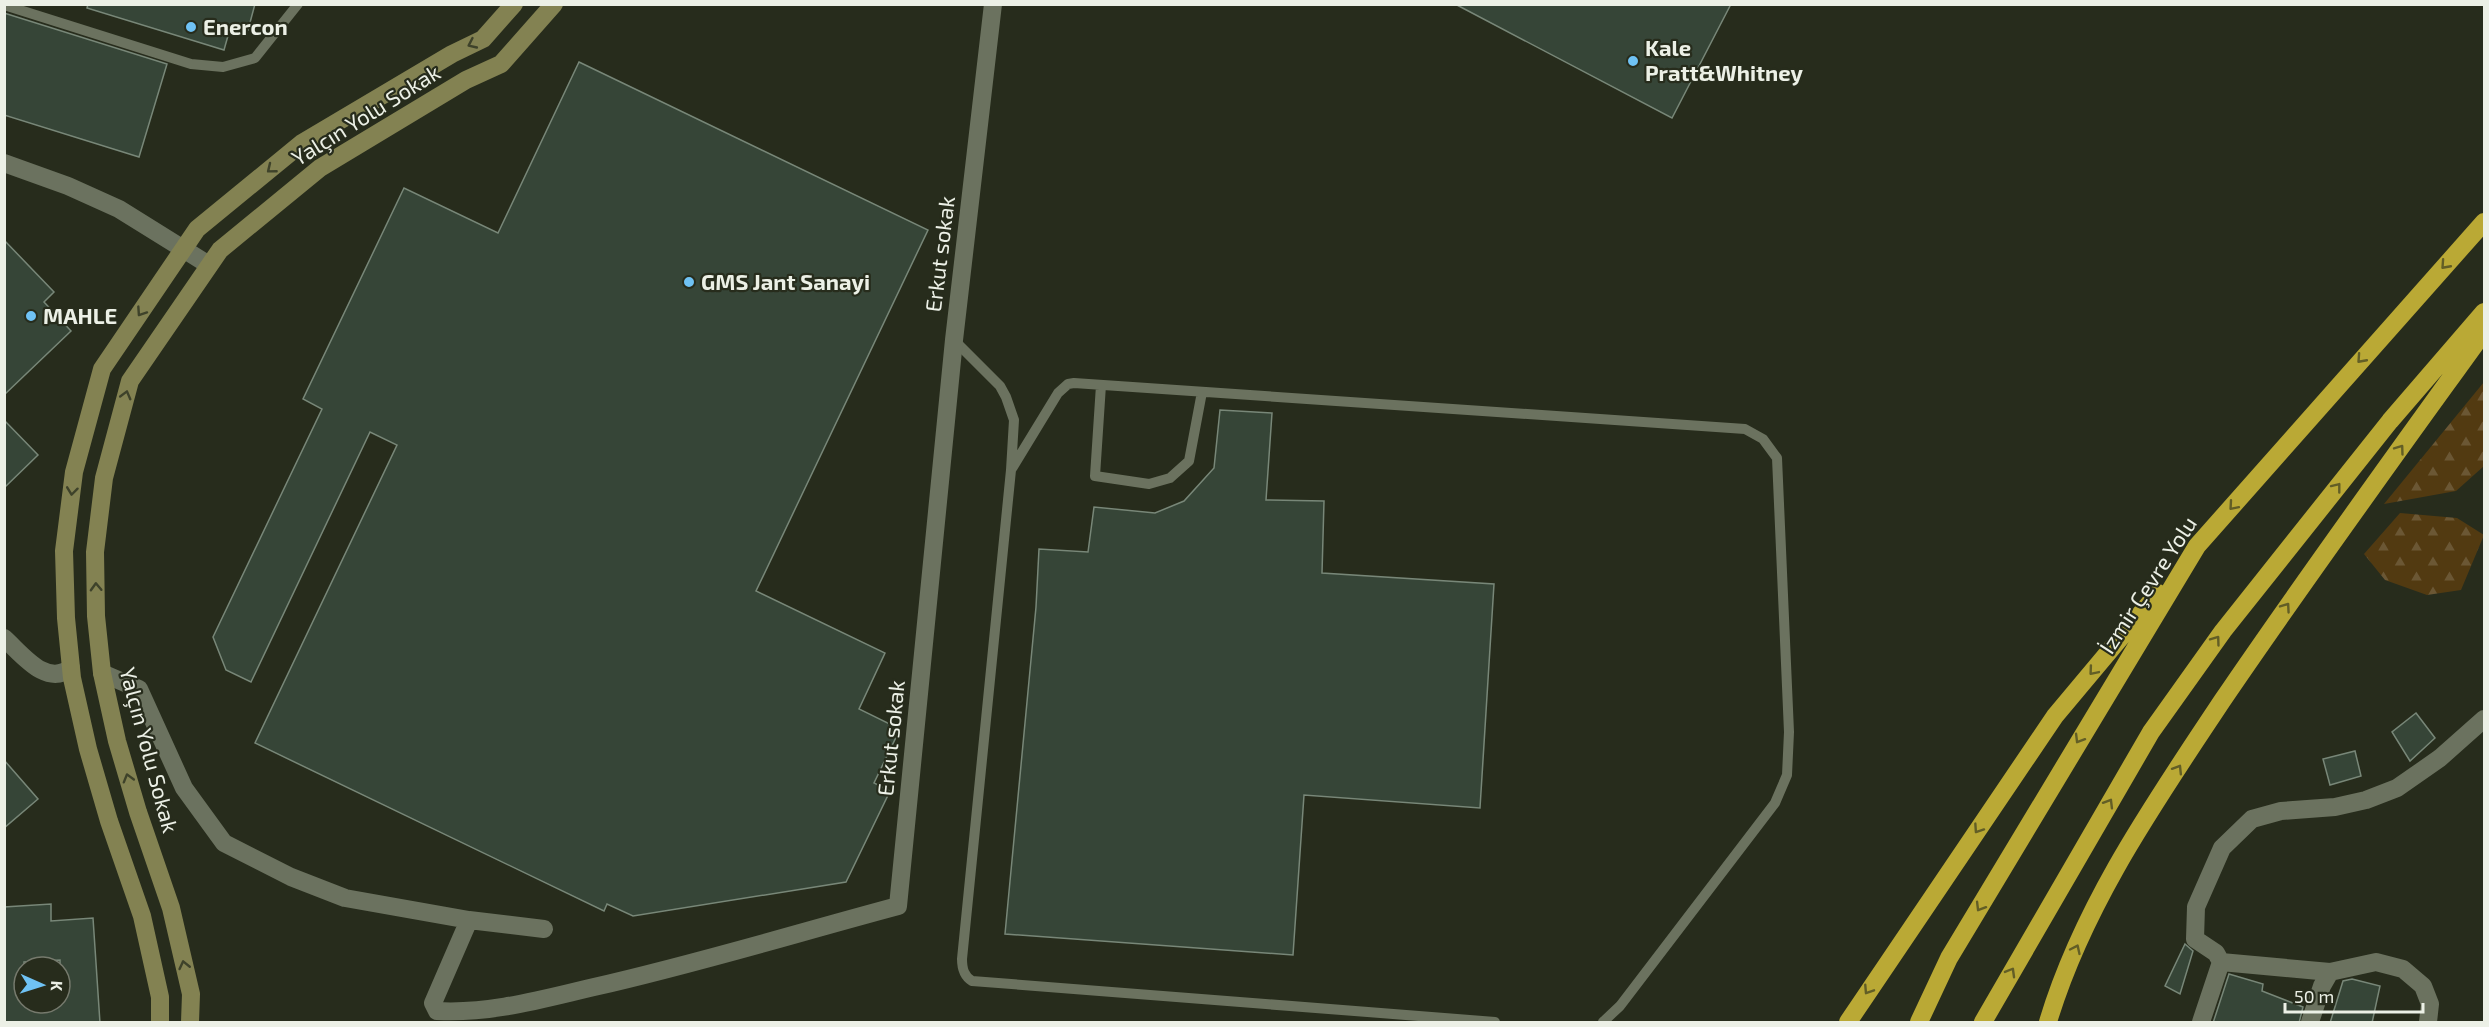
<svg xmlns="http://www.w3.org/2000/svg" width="2489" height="1027" font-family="'Exo 2',sans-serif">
  <defs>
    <pattern id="forest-firs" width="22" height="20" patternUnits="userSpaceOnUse" patternTransform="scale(1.5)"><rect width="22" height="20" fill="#523a11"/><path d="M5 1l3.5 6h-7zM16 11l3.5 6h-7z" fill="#6b5734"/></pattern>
  </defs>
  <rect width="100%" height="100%" fill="#272c1c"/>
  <path fill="url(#forest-firs)" d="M2484,382V466L2456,491L2384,504Z
    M2400,513L2457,518L2484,535L2461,590L2427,595L2385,580L2364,554Z"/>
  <path fill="#364537" stroke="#788778" stroke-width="1.5" fill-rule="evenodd" d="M88,4H255L248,30L231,25L224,50L87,8Z
    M1455,4H1731L1672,118Z
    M4,13L167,64L139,157L4,115Z
    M579,62L928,230L756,591L885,653L859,709L900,729L874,783L890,791L846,882L633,916L607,904L604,911L255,743L397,445L370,432L251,682L226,670L213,637L322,409L303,399L404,188L498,233Z
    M4,240L54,292L44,302L71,331L4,395Z
    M1220,410L1272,413L1266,500L1324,501L1322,573L1494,584L1480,808L1304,795L1293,955L1005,934L1036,607L1039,549L1088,552L1094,507L1155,513L1184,501L1214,468Z
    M4,420L38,455L4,488Z
    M2416,713L2435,738L2410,761L2392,732Z
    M2355,751L2361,776L2330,785L2323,759Z
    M4,760L38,799L4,828Z
    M51,904V921L93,918L100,1023H4V907ZM60,960V1003H24V962Z
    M2185,944L2193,951L2180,994L2165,986Z
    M2229,974L2263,984L2262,991L2303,1007L2299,1023H2213Z
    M2352,979L2380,986L2372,1023H2330L2343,981Z"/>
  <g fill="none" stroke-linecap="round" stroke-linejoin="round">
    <path stroke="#6b725f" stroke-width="10" d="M4,5L191,64L223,67L255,58L298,4
      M954,340L1000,386L1006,397L1014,420L1011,470L962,959C962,969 964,976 972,981L1495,1022
      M1101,385L1095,476L1149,484L1170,478L1189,461L1202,392
      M1011,470L1058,393L1068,384L1074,383L1745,429L1763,439L1777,458L1789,732L1787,775L1775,803L1620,1006L1603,1022"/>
    <path stroke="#6b725f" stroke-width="18" d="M4,163L68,186L119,209L209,265
      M4,638C23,655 46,687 71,668
      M102,673L139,689L184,788L224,843L291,877L345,898L469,920L544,929
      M469,920L433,1003L437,1011C491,1014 542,999 594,987C696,964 797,933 898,906L954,340L993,4
      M2221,962L2330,972L2376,962L2403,969L2423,986L2430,1004L2428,1022
      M2201,1022L2221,962L2216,953L2195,939L2196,907L2222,848L2252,819L2281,811L2335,807L2366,800L2397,788L2440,758L2484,719
      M2310,1022L2322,986L2330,972"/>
    <path stroke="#838252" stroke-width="18" d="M160,1022V997L142,916L109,821L88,749L72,678L66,618L64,551L74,472L102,369L197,229L302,143L452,54L483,39L514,4
      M190,1022L191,994L171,908L138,812L117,741L102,673L96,616L95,552L104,478L130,381L220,250L320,168L466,80L501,64L554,4"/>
    <path stroke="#baa935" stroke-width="18" d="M1848,1022L2055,716L2158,593
      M1919,1022L1949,958L2197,546L2484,222
      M1983,1022L2151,732L2223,631L2390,421L2484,312
      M2048,1022C2083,905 2155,802 2222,701C2307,576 2396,454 2484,332"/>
  </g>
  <defs><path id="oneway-chevron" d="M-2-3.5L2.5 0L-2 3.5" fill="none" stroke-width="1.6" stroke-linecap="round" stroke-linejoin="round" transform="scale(1.5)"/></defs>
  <g stroke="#3e422a">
    <use href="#oneway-chevron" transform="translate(472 44) rotate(155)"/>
    <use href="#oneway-chevron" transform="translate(271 169) rotate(141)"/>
    <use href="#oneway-chevron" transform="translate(141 312) rotate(124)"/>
    <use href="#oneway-chevron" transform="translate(126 395) rotate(-75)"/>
    <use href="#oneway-chevron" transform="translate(72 491) rotate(97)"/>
    <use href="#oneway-chevron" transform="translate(96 587) rotate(-92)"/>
    <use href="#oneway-chevron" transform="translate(128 778) rotate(-106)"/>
    <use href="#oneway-chevron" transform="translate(184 965) rotate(-103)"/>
  </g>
  <g stroke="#625e26">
    <use href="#oneway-chevron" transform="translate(2445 265) rotate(132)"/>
    <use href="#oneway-chevron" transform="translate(2361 359) rotate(132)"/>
    <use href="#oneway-chevron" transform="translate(2400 449) rotate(-54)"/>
    <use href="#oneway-chevron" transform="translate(2337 487) rotate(-52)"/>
    <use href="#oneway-chevron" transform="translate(2233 506) rotate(131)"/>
    <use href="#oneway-chevron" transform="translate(2286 607) rotate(-55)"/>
    <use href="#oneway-chevron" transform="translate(2216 640) rotate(-54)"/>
    <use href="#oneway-chevron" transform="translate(2093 671) rotate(130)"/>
    <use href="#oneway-chevron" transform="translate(2079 739) rotate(121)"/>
    <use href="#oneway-chevron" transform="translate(2178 769) rotate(-58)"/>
    <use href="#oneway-chevron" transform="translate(2109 803) rotate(-59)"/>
    <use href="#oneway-chevron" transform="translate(1978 829) rotate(124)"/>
    <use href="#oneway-chevron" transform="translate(1980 907) rotate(121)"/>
    <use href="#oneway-chevron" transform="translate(2076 949) rotate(-65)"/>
    <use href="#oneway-chevron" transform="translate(2011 972) rotate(-60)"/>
    <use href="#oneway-chevron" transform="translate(1868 990) rotate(123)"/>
  </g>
  <g fill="#6fc2f4" stroke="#272c1c" stroke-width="2">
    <circle cx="191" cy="27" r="6"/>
    <circle cx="1633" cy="61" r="6"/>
    <circle cx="689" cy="282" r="6"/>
    <circle cx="31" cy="316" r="6"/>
  </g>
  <g text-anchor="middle" stroke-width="4.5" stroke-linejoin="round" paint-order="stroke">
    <g font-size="22" font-weight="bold" fill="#ecf0e6" stroke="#272c1c" text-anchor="start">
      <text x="203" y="35">Enercon</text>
      <text x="1645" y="56">Kale<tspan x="1645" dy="25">Pratt&amp;Whitney</tspan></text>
      <text x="701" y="290">GMS Jant Sanayi</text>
      <text x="43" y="324">MAHLE</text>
    </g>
    <g font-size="22" fill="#ecf0e6" stroke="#272c1c">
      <text transform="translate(366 115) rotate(-32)" y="8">Yalçın Yolu Sokak</text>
      <text transform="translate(940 254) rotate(-83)" y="8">Erkut sokak</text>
      <text transform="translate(2148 585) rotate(-57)" y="8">İzmir Çevre Yolu</text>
      <text transform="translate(891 738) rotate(-84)" y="8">Erkut sokak</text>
      <text transform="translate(149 750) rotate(75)" y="8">Yalçın Yolu Sokak</text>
    </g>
  </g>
  <rect width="2489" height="1027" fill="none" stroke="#ecf0e6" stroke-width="12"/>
  <g transform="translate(42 985) rotate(93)"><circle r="28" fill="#272c1c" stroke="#767a6d" stroke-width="1.5"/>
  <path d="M0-4.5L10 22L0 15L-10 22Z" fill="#6fc2f4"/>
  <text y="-9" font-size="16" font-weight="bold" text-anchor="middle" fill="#ecf0e6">K</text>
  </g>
  <path d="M2285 1003v9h138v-9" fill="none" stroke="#ecf0e6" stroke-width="3"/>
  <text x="2294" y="1003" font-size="18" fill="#ecf0e6" stroke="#272c1c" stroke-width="4.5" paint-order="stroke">50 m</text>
</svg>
